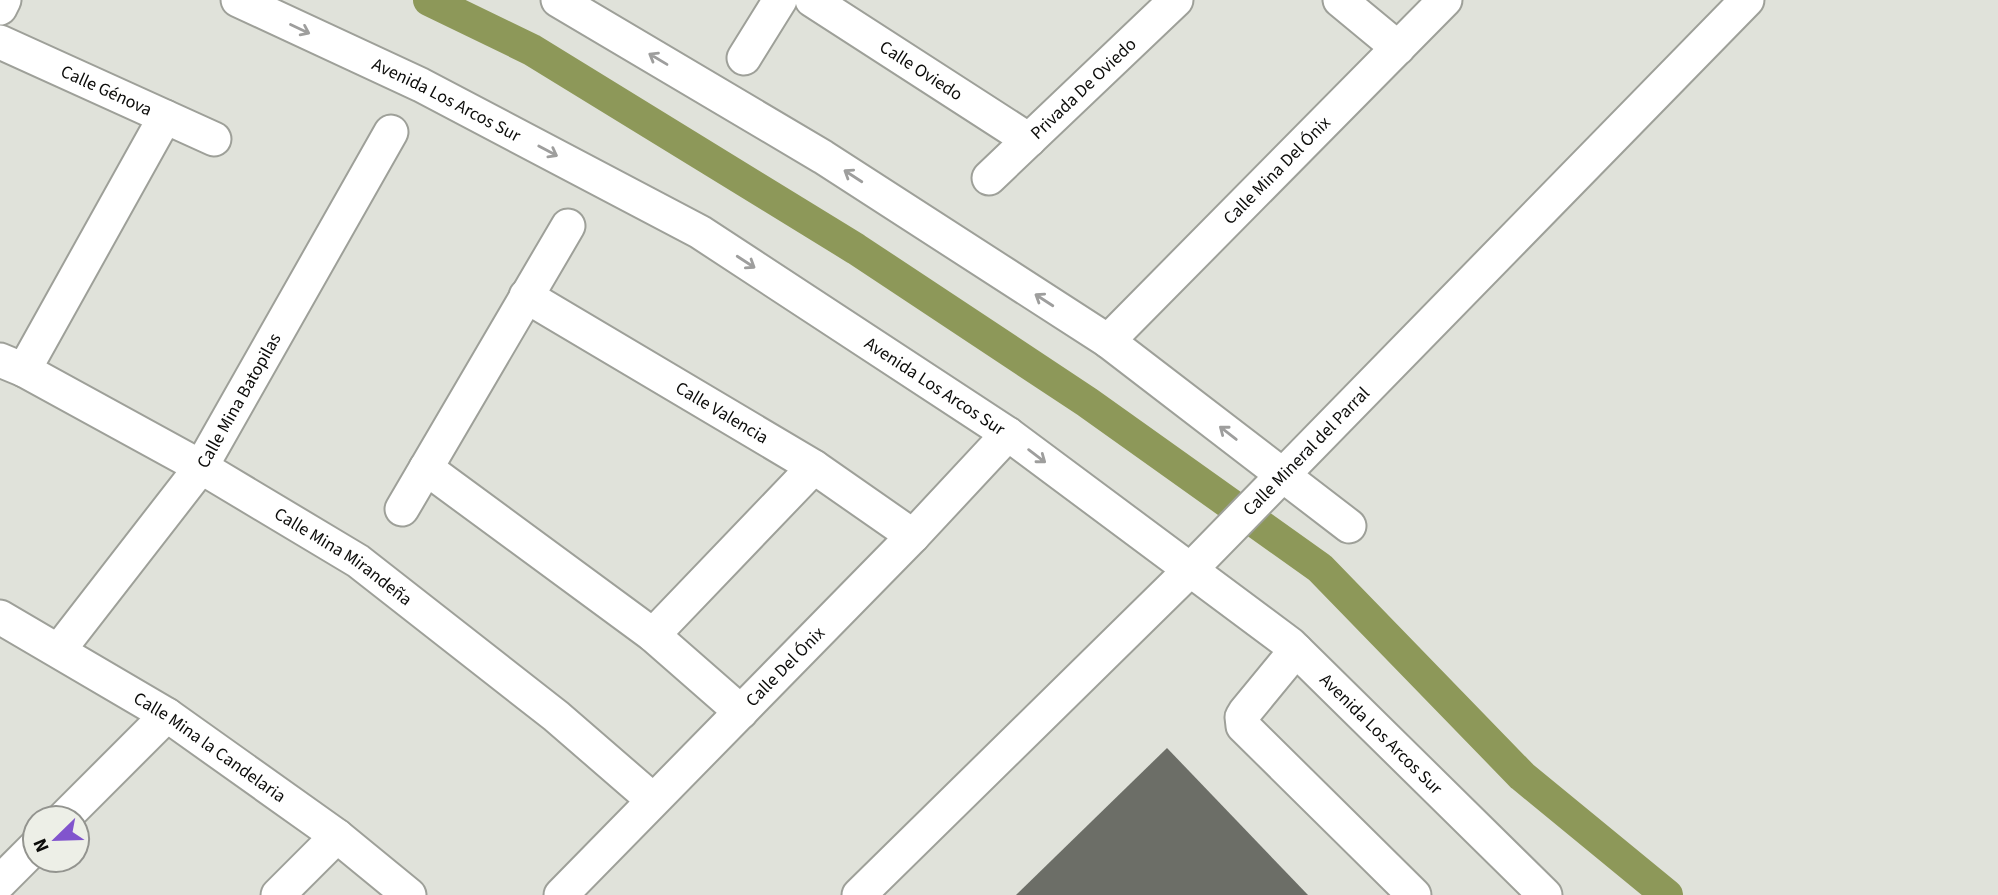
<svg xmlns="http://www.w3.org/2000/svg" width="1998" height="895" font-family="'Source Sans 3',sans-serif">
  <rect width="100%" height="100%" fill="#e0e2da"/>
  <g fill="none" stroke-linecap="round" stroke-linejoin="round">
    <path stroke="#8d9859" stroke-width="32" d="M429,0L532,50L856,249L1087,402L1320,568L1522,776L1667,895"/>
  </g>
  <path fill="#6c6e67" d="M1167,748L1308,895H1016Z"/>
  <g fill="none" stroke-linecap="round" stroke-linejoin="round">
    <g stroke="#9ea099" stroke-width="37">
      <g id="minor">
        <path id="s1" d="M238,0L421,85L700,232L1008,434L1290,644L1545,895"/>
        <path d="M558,0L823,157L1108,341L1349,526"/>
        <path id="s2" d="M812,0L1029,140"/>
        <path d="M1340,0L1398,48"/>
        <path d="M0,8L4,0"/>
        <path id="s3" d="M0,42L214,139"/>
        <path d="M744,58L780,0"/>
        <path id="s4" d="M989,178L1176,0"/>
        <path id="s5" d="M526,296L814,467L913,536"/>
        <path id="s6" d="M1108,341L1445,0"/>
        <path id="s7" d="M0,360L24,370L201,467L358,561L556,716L653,800"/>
        <path d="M24,370L165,117"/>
        <path d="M426,468L653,635L741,712"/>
        <path d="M402,509L568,226"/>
        <path id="s8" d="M0,617L167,715L337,836L409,895"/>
        <path d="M653,635L814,467"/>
        <path id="s9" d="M59,650L201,467L391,132"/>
        <path d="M1296,650L1245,712L1242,717L1243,726L1414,895"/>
        <path d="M64,818L167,715"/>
        <path d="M0,882L35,847"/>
        <path d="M278,895L337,836"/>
        <path id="s10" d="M561,895L913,536L1008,434"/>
        <path id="s11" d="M859,895L1190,570L1747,0"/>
      </g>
    </g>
    <use href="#minor" stroke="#fff" stroke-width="33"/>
  </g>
  <defs><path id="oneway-shaft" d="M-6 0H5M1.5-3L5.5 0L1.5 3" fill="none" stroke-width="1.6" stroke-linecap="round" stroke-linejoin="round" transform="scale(1.75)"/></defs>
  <g stroke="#9e9e9d">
    <use href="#oneway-shaft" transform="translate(300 29) rotate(25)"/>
    <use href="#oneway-shaft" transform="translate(658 59) rotate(-149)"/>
    <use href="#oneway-shaft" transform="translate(548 151) rotate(28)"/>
    <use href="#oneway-shaft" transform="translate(853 176) rotate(-147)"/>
    <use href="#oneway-shaft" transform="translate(746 262) rotate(33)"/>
    <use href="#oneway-shaft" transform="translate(1044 300) rotate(-147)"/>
    <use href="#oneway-shaft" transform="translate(1228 433) rotate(-142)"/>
    <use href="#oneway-shaft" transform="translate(1037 456) rotate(37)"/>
  </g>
  <g text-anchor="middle" stroke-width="7" stroke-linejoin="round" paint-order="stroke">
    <g font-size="18" fill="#0c0c0a" stroke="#edefe7">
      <text dy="6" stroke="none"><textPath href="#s2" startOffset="130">Calle Oviedo</textPath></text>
      <text dy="6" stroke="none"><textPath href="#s4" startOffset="130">Privada De Oviedo</textPath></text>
      <text dy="6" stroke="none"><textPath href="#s3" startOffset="117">Calle Génova</textPath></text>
      <text dy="6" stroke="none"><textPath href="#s1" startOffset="231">Avenida Los Arcos Sur</textPath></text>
      <text dy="6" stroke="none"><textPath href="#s6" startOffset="240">Calle Mina Del Ónix</textPath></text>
      <text dy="6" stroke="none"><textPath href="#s1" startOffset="798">Avenida Los Arcos Sur</textPath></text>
      <text dy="6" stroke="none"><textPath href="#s9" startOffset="308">Calle Mina Batopilas</textPath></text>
      <text dy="6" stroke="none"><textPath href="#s5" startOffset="228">Calle Valencia</textPath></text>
      <text dy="6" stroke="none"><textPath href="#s11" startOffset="630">Calle Mineral del Parral</textPath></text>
      <text dy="6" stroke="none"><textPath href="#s7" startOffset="396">Calle Mina Mirandeña</textPath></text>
      <text dy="6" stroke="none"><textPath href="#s10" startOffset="320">Calle Del Ónix</textPath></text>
      <text dy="6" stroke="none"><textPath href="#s1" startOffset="1365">Avenida Los Arcos Sur</textPath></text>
      <text dy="6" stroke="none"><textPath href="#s8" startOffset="247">Calle Mina la Candelaria</textPath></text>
    </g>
  </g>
  <g transform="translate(56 839) rotate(247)"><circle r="33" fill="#edefe7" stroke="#93948f" stroke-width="2"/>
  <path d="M0-5L12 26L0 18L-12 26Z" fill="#8154cd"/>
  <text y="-10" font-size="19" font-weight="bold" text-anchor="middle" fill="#0c0c0a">N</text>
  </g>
</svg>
